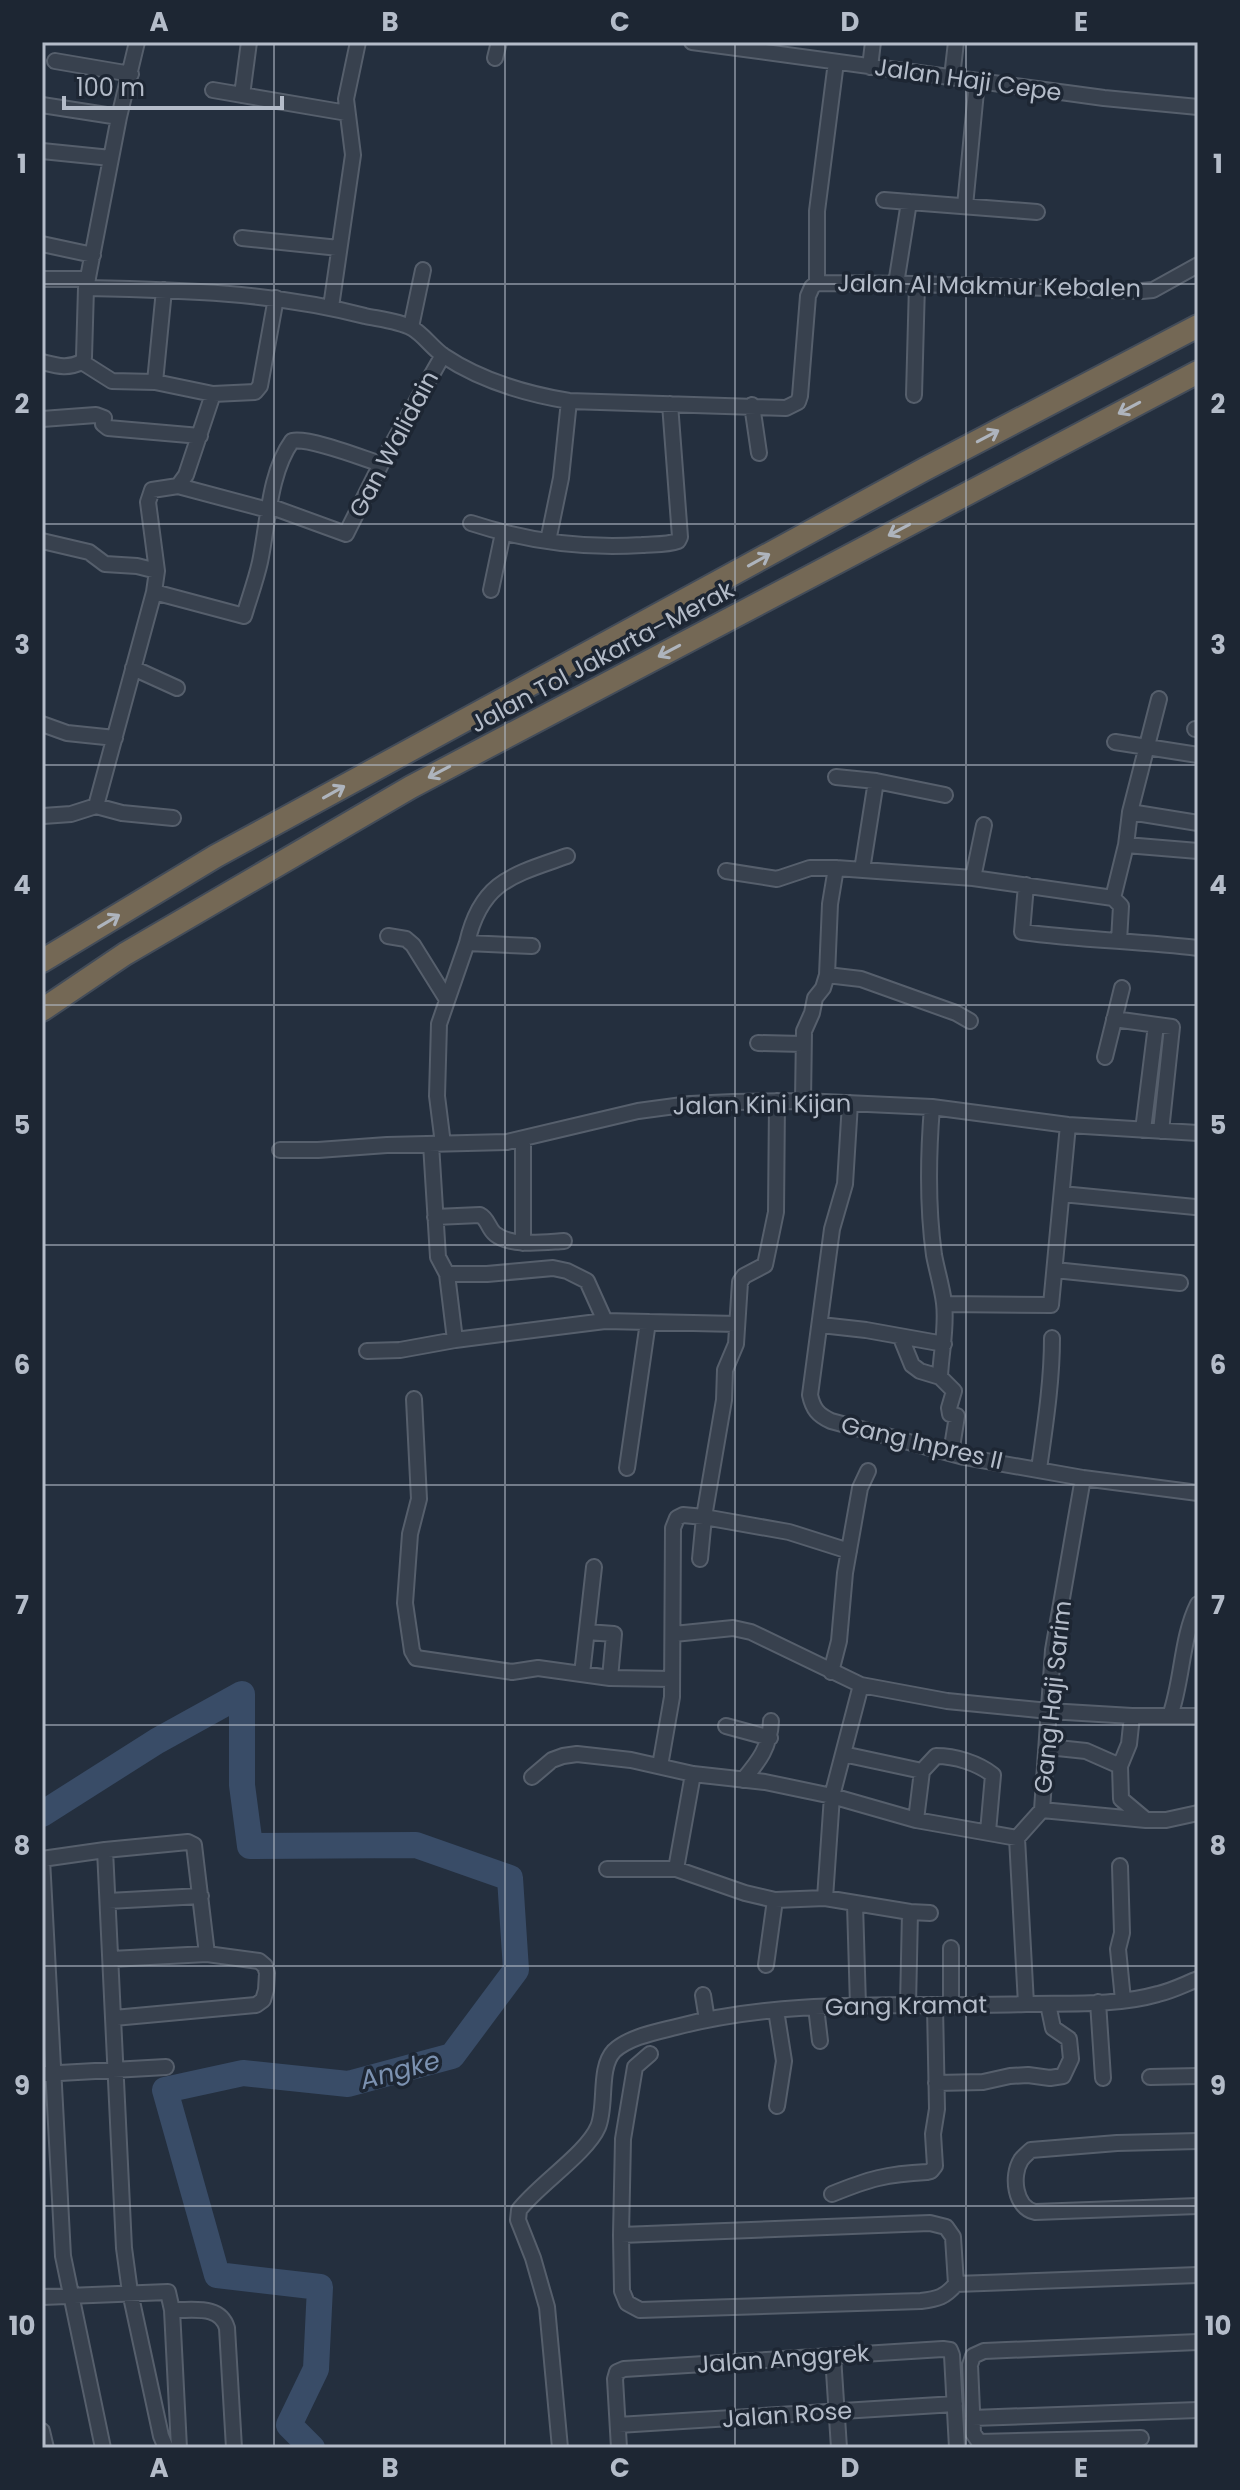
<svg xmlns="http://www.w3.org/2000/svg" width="1240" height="2490" font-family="Poppins,sans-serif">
  <rect width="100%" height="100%" fill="#242f3e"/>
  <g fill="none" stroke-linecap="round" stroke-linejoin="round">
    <path stroke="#394c67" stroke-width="26" d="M42,1814L157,1741L242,1694V1785L250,1846L416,1845L510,1878L516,1970L452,2056L348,2084L243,2073L165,2090L217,2275L320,2287L316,2369L289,2425L312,2448"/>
    <g stroke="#565f6c" stroke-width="18">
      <path id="minor" d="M692,42L1104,98L1198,107
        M495,58L499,42
        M55,61L131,74
        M870,67L873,42
        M952,77L956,42
        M213,90L347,113
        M242,95L249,42
        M42,105L119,117
        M42,151L111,158
        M884,200L1037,212
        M965,206L977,81
        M242,238L339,248
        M42,244L93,255
        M42,279H88
        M817,283V211L836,62
        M896,284L909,202
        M86,288C180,290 273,292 365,316C379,319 399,321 412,328C424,335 432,348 444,356C480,380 527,394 569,401L786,408L798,402L800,396L808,296L812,287L817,283L917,284L1142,291L1153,290L1198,265
        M331,307L353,155L346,99L358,42
        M411,327L423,270
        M42,362C58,366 67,369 82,362
        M82,362L84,357L86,288L119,117L137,42
        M82,362L112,381L155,382L213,394L255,392L260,386L276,298
        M155,382L164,290
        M914,395L917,284
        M752,405L759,453
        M42,419L96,415L104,418L103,424L108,428L200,436
        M178,486L186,475L213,394
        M269,506L346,534L381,464L443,355
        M471,523C526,541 583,549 642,545C653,544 667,545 678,541L680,537L670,404
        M42,541L89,552L105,564L137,566L157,571
        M548,541L561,478L569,401
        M491,590L503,533
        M154,592L244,616C249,599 256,580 260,562C268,524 269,473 292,441C309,437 362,458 381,464
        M133,668L177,688
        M42,724L67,733L115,738
        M1195,729H1198
        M1115,742L1198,755
        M836,777L876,781
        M96,806L154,592L157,571L148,502L152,490L178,486L268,510
        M1130,812L1198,823
        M43,816L71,814L96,806L122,813L173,818
        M1126,845L1130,812L1159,699
        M862,870L876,781L945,795
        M726,871L777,879L810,868H836L973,878L1113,898L1126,845L1198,851
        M973,878L984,825
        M1026,885L1022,932C1081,940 1139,941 1198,948
        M1113,898L1121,906L1119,941
        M388,936L406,939L413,945L446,998
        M467,943C481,881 513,875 567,856
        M827,975L861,979L956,1013L970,1021
        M1114,1019L1172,1027L1161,1131
        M758,1043L803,1044
        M1105,1057L1122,988
        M803,1101L804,1031L812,1013L815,998L823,988L827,975L830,904L836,868
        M850,1103L845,1184L832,1229L810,1395C813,1409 818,1415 831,1421L964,1457L1083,1478L1198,1493
        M932,1107C928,1157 927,1205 934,1255C937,1271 942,1287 944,1303C947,1328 941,1352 940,1377
        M1143,1130L1156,1025
        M523,1139V1243
        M431,1144L438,1257L447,1274L455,1340
        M443,1144L437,1096L439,1024L467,943L532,946
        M280,1150H318L387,1145L507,1142L638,1111L690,1104L733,1102L803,1101L932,1107L1068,1125L1198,1133
        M1062,1194L1195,1207
        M435,1217L480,1215C488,1219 488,1228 495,1234C511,1247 545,1242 564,1241
        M1055,1270L1180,1283
        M447,1274H487L553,1268L567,1271L587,1281L605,1321
        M944,1304L1051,1305L1068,1125
        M821,1325L866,1330L944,1344
        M901,1338L912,1365L920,1371L940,1377L954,1391L949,1408L950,1414L957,1416L951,1453
        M367,1351L400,1350L455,1340L605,1321L737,1324
        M414,1399L419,1499L410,1534L405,1603L412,1651L416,1658L512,1672L538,1668L610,1678L672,1679
        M627,1468L648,1322
        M1039,1469C1045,1426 1052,1382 1052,1338
        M700,1559L704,1517L724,1400L725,1370L736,1344L740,1282L744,1276L765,1265L776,1212L777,1101
        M587,1632L614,1634L610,1678
        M674,1634L733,1628L751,1632L861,1685L947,1701L1049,1711L1132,1716H1198
        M831,1672L839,1641L845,1573L860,1488L868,1471
        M582,1674L594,1567
        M1132,1716L1129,1744L1120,1766L1121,1799L1146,1820
        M1170,1716C1183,1679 1181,1638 1198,1604
        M726,1726L770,1738
        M1048,1747L1086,1751L1120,1766
        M843,1754L922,1771
        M660,1766L672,1697L673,1528L677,1518L683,1515L704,1517L789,1532L849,1551
        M532,1777L552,1760L563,1756L577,1754L631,1760L693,1774L765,1782L832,1796L916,1820L1017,1838
        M743,1780C759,1761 770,1747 771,1721
        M1042,1810L1146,1820H1166L1198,1813
        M916,1820L922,1771L936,1756C955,1756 978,1763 993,1775L988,1832
        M105,1850L124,2248L130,2292L161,2436L166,2448
        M42,1859L63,2256L103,2448
        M42,1859L105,1850L188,1842L194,1845L207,1954
        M1120,1866L1122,1933L1118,1949L1123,2000
        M607,1869H676L745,1893L775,1900L825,1898L910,1912L930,1913
        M676,1869L693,1774
        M825,1898L832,1796L861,1685
        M108,1901L201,1896
        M855,1904L858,2006
        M951,1948V2006
        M111,1959L207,1954L259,1961L265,1966L267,1973L266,1990L263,2000L256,2005L114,2018
        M766,1965L775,1900
        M703,1995L707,2020
        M1098,2002L1103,2078
        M1026,2004L1017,1838L1042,1810L1053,1650L1083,1478
        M908,2006L910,1912
        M816,2007L820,2041
        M776,2010L784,2061L777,2106
        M42,2074L166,2067
        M1150,2077L1198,2076
        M936,2083L983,2082L1010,2076L1028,2075L1050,2078L1063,2076L1071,2059L1069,2039L1053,2028L1048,2004
        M1198,2141L1117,2143L1031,2150C1028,2153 1024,2156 1021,2160C1011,2176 1015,2208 1035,2212L1198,2206
        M832,2194C869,2179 886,2174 927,2172L931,2171L935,2166L933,2134L937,2109L935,2006
        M621,2235L623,2139L635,2067L650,2054
        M956,2284L953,2237L946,2227L930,2223L621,2235L622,2291L627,2303L640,2310L921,2301C938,2299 945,2297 956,2284L1198,2275
        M42,2297L168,2292L172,2310L179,2448
        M172,2310C192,2311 220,2304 227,2328L234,2448
        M833,2356L839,2448
        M972,2418L1198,2410
        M618,2425L955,2404
        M42,2431L46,2448
        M1141,2438L979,2442L973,2433L970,2365L973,2356L984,2351L1198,2342
        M560,2448L547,2307L533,2258L518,2220L519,2210C538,2185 587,2153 598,2127C607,2106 598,2068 614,2051C629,2037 656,2032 676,2027C789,1997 910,2008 1026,2004C1069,2003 1116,2006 1158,1994C1172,1991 1185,1984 1198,1979
        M619,2448L615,2379L617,2372L624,2369L943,2349L950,2350L952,2355L957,2448"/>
    </g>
    <g stroke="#434c59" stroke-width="26">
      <path id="highway" d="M42,961L216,856L925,469L1198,326
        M42,1010L125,954L411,787L1198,372"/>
    </g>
    <use href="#minor" stroke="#38414e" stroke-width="14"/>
    <use href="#highway" stroke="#746855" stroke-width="22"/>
  </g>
  <defs><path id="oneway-shaft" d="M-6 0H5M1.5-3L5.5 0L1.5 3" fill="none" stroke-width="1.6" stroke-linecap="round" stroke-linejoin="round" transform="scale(2)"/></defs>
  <g stroke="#aeb4bd">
    <use href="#oneway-shaft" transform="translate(1129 408) rotate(152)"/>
    <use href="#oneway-shaft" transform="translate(988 436) rotate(-28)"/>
    <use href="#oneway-shaft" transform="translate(899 530) rotate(152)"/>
    <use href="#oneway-shaft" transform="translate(759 560) rotate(-29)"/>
    <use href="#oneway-shaft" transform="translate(669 651) rotate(152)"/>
    <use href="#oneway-shaft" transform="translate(439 772) rotate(152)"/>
    <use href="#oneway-shaft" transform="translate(334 792) rotate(-29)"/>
    <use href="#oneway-shaft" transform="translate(109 921) rotate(-31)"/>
  </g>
  <path fill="none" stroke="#b4bcc9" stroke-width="2" stroke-opacity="0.55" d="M274,42V2448M505,42V2448M735,42V2448M966,42V2448M42,284H1198M42,524H1198M42,765H1198M42,1005H1198M42,1245H1198M42,1485H1198M42,1725H1198M42,1966H1198M42,2206H1198"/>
  <g text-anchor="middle" stroke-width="7" stroke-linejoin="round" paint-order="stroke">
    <g font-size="24" fill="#b4bcc9" stroke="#1d2633">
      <text transform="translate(968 80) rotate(8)" y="8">Jalan Haji Cepe</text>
      <text transform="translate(989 286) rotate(1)" y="8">Jalan Al Makmur Kebalen</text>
      <text transform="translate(394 444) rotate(-62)" y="8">Gan Walidain</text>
      <text transform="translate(602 657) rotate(-28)" y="8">Jalan Tol Jakarta–Merak</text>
      <text transform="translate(762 1105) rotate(-1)" y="8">Jalan Kini Kijan</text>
      <text transform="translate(922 1443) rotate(13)" y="8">Gang Inpres II</text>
      <text transform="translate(1053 1697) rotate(-84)" y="8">Gang Haji Sarim</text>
      <text transform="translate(906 2006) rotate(-1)" y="8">Gang Kramat</text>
      <text transform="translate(783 2359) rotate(-4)" y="8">Jalan Anggrek</text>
      <text transform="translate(787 2415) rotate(-4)" y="8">Jalan Rose</text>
    </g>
    <g font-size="26" font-style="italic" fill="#7c92b1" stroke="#1d2633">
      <text transform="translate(400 2070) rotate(-15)" y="9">Angke</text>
    </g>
  </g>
  <rect width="1240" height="2490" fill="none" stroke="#1d2633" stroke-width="88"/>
  <path d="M64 96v12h218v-12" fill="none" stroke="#b4bcc9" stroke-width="4"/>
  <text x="76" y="96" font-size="24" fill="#b4bcc9" stroke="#1d2633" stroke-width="6" paint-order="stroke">100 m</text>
  <rect x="44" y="44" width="1152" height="2402" fill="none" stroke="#b4bcc9" stroke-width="3"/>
  <g font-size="26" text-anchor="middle" font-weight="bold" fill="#b4bcc9">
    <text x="159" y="31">A</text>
    <text x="390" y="31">B</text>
    <text x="620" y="31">C</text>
    <text x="850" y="31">D</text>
    <text x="1081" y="31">E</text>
    <text x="22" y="173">1</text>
    <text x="1218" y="173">1</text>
    <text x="22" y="413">2</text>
    <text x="1218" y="413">2</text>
    <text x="22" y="654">3</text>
    <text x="1218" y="654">3</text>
    <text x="22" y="894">4</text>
    <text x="1218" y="894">4</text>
    <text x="22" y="1134">5</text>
    <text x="1218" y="1134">5</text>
    <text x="22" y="1374">6</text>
    <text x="1218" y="1374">6</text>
    <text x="22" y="1614">7</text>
    <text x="1218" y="1614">7</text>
    <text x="22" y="1855">8</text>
    <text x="1218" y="1855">8</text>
    <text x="22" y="2095">9</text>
    <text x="1218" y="2095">9</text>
    <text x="22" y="2335">10</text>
    <text x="1218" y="2335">10</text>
    <text x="159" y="2477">A</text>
    <text x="390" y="2477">B</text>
    <text x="620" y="2477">C</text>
    <text x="850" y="2477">D</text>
    <text x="1081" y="2477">E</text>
  </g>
</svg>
